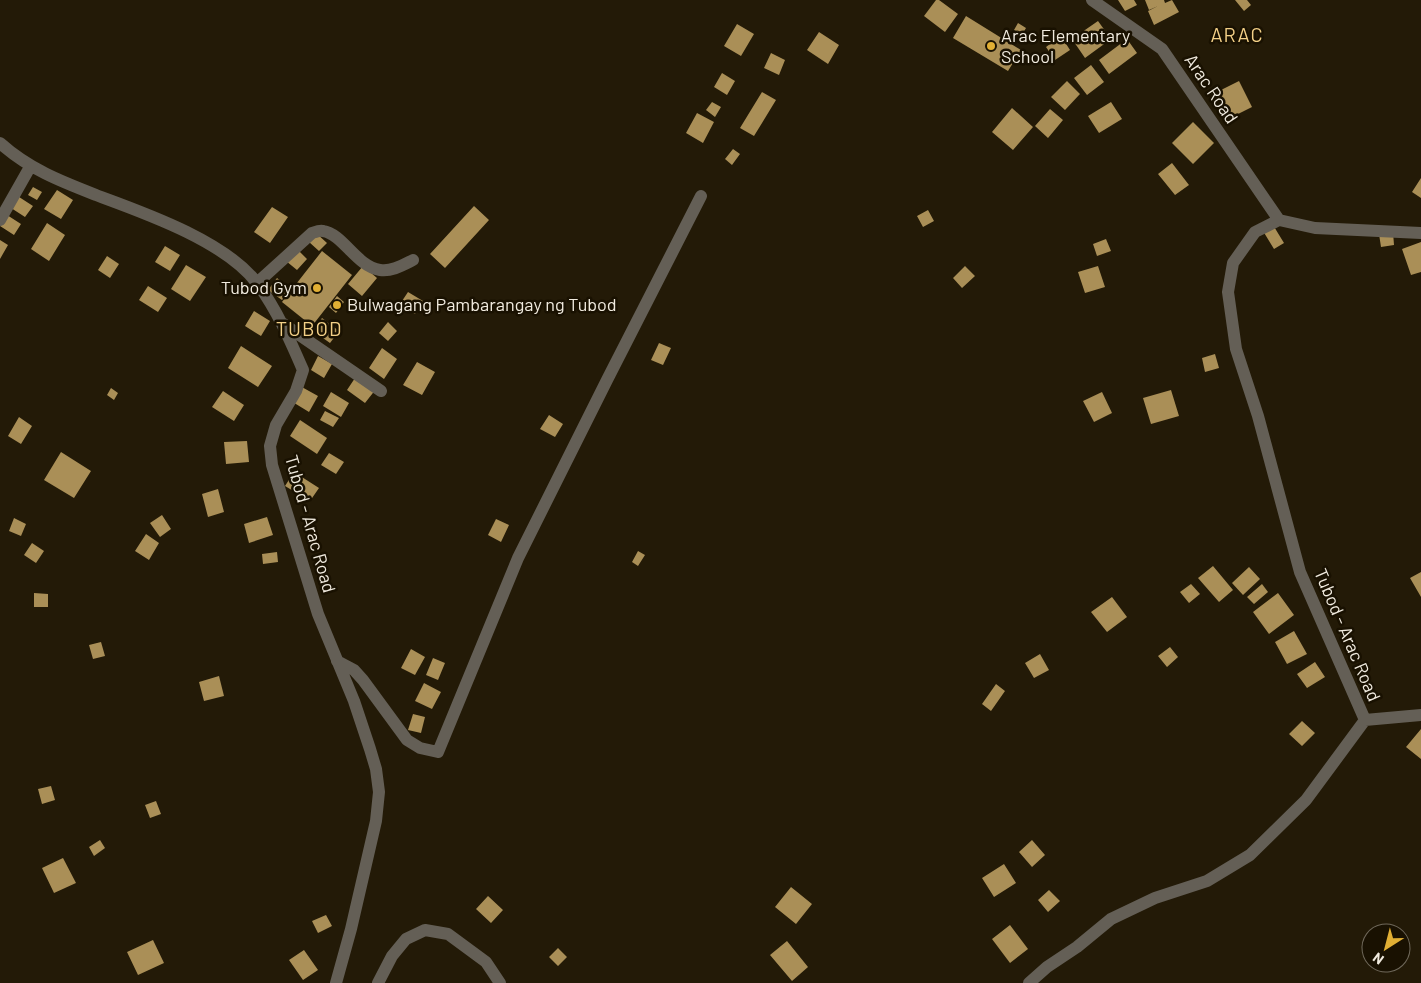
<svg xmlns="http://www.w3.org/2000/svg" width="1421" height="983" font-family="Barlow,sans-serif">
  <rect width="100%" height="100%" fill="#231a07"/>
  <path fill="#aa8f57" d="M936,0H939L958,14L945,32L924,16Z
    M1118,0H1134L1137,5L1125,11Z
    M1145,0H1164L1165,3L1172,0L1179,12L1154,25L1148,11L1158,6L1149,10Z
    M1235,0H1247L1251,5L1244,11Z
    M966,16L1021,50L1008,71L953,38Z
    M1098,21L1111,39L1085,58L1072,39Z
    M1018,23L1026,28L1022,35L1014,30Z
    M737,24L754,34L741,56L724,46Z
    M819,32L839,45L828,64L807,50Z
    M1061,36L1070,50L1055,60L1046,47Z
    M1127,39L1137,53L1109,74L1099,60Z
    M771,53L785,60L779,75L764,68Z
    M1091,65L1104,82L1087,95L1074,78Z
    M722,73L735,81L727,95L714,87Z
    M1067,81L1080,94L1065,110L1051,97Z
    M1239,81L1252,107L1228,119L1215,93Z
    M762,92L776,100L754,136L740,128Z
    M712,102L721,107L715,117L706,110Z
    M1111,102L1122,119L1099,133L1088,116Z
    M1012,108L1033,127L1013,150L992,132Z
    M1050,109L1063,120L1048,138L1035,126Z
    M697,113L714,122L703,143L686,133Z
    M1193,122L1214,143L1193,164L1172,143Z
    M733,149L740,154L732,165L725,159Z
    M1172,163L1189,185L1175,195L1158,174Z
    M1421,178V198L1412,192Z
    M33,187L42,192L37,200L28,195Z
    M57,190L73,200L61,219L44,209Z
    M16,195L33,206L25,217L8,206Z
    M474,206L489,220L445,268L430,254Z
    M272,207L288,217L270,243L254,232Z
    M928,210L934,221L923,227L917,216Z
    M7,215L21,224L14,235L0,226Z
    M47,223L65,235L49,261L31,249Z
    M1273,225L1284,243L1274,249L1263,231Z
    M1393,232L1394,245L1381,247L1379,234Z
    M316,233L327,243L319,251L309,242Z
    M1106,239L1111,251L1097,256L1093,244Z
    M0,240L8,245L0,259Z
    M1421,242V272L1411,275L1402,249Z
    M165,246L180,255L170,271L155,262Z
    M297,249L307,259L297,270L286,261Z
    M322,251L352,275L312,326L282,302Z
    M107,256L119,264L110,278L98,270Z
    M186,265L206,277L190,301L171,289Z
    M363,266L377,278L362,296L348,284Z
    M965,266L975,276L962,288L953,278Z
    M1098,266L1105,287L1085,293L1078,272Z
    M277,278L291,289L282,300L268,290Z
    M148,286L167,298L158,312L139,300Z
    M408,292L423,301L415,314L400,304Z
    M337,296L344,302L336,313L329,307Z
    M254,311L270,321L261,336L245,326Z
    M322,318L339,331L330,343L313,331Z
    M388,322L397,331L388,341L379,333Z
    M659,343L671,348L663,365L651,360Z
    M241,346L272,366L258,387L228,368Z
    M382,348L397,359L384,379L369,368Z
    M1215,354L1219,368L1205,372L1202,358Z
    M318,356L332,364L324,378L311,370Z
    M417,362L435,372L422,395L403,385Z
    M357,375L376,389L365,403L347,390Z
    M300,386L318,396L309,412L291,401Z
    M111,388L118,393L114,400L107,395Z
    M1171,390L1179,416L1151,424L1143,398Z
    M223,391L244,405L234,421L212,407Z
    M331,392L349,403L341,417L323,406Z
    M1102,392L1112,413L1094,422L1083,401Z
    M325,411L339,418L333,427L320,420Z
    M549,415L563,424L555,437L540,429Z
    M19,417L32,426L21,444L8,436Z
    M300,420L327,438L317,454L290,436Z
    M247,441L249,462L226,464L224,442Z
    M61,452L91,471L74,498L44,480Z
    M329,453L344,462L336,474L321,465Z
    M294,472L319,488L310,501L285,486Z
    M218,489L224,512L208,517L202,494Z
    M162,515L171,529L160,537L150,523Z
    M267,517L273,535L249,543L244,524Z
    M14,518L26,524L21,536L9,531Z
    M496,519L509,525L501,542L488,535Z
    M146,534L159,543L149,560L135,551Z
    M32,543L44,551L36,563L24,555Z
    M638,551L645,555L638,566L632,562Z
    M277,552L278,562L263,564L262,554Z
    M1213,566L1233,590L1219,602L1198,578Z
    M1249,567L1260,579L1243,595L1232,583Z
    M1421,572V597L1410,578Z
    M1191,584L1200,594L1189,603L1180,592Z
    M1262,584L1268,592L1254,604L1247,597Z
    M34,593L48,594V607H34Z
    M1278,593L1294,615L1269,634L1253,612Z
    M1112,597L1127,617L1107,632L1091,612Z
    M1294,631L1307,654L1287,664L1275,642Z
    M101,642L105,656L93,659L89,645Z
    M1170,647L1178,657L1167,667L1158,656Z
    M411,649L425,657L415,675L401,668Z
    M1040,654L1049,670L1034,678L1025,663Z
    M433,658L445,663L438,680L426,675Z
    M1315,662L1325,677L1307,688L1297,674Z
    M219,676L224,696L204,701L199,682Z
    M424,683L441,692L432,709L415,701Z
    M996,684L1005,691L991,711L982,704Z
    M413,714L425,717L421,733L408,730Z
    M1302,721L1315,733L1302,746L1289,734Z
    M1421,729V759L1406,747Z
    M51,786L55,800L42,804L38,789Z
    M156,801L161,814L150,818L145,805Z
    M100,840L105,848L94,856L89,847Z
    M1032,840L1045,855L1032,867L1019,852Z
    M63,858L76,883L54,893L42,868Z
    M1004,864L1016,883L994,897L982,878Z
    M791,887L812,904L796,924L775,907Z
    M1049,890L1060,901L1048,912L1038,900Z
    M488,896L503,910L491,923L476,909Z
    M326,915L332,926L318,933L312,921Z
    M1010,925L1028,949L1010,963L992,939Z
    M153,940L164,963L138,975L127,952Z
    M787,941L808,967L792,981L770,955Z
    M558,948L567,957L558,966L549,957Z
    M304,950L318,970L303,980L289,960Z"/>
  <g fill="none" stroke-linecap="round" stroke-linejoin="round">
    <path stroke="#645f56" stroke-width="12" d="M1092,0L1162,49L1279,220
      M0,143C29,169 60,181 96,195C145,213 225,241 257,283C277,310 290,340 303,370L296,391L276,425L270,446L272,465L318,614L354,701L370,749L376,769L379,792L376,821L351,929L336,983
      M0,220L30,167
      M1279,220L1315,228L1421,233
      M257,283L312,233C315,232 320,230 323,231C343,234 356,266 380,270C391,272 403,265 413,260
      M282,323L381,391
      M337,661L354,670L363,680L407,740L420,748L438,752L518,558L607,380L701,196
      M1365,720L1421,715
      M378,983L392,956L406,939L425,930L448,934L486,962L500,983
      M1029,983L1047,967L1077,947L1111,919L1155,898L1207,881L1250,855L1306,800L1365,720L1300,572L1258,416L1236,349L1228,292L1233,263L1255,232L1279,220"/>
  </g>
  <g fill="#e1af34" stroke="#191101" stroke-width="2">
    <circle cx="991" cy="46" r="5"/>
    <circle cx="317" cy="288" r="5"/>
    <circle cx="337" cy="305" r="5"/>
  </g>
  <g text-anchor="middle" stroke-width="5" stroke-linejoin="round" paint-order="stroke">
    <g font-size="18" fill="#f1ebdf" stroke="#191101" text-anchor="start">
      <text x="1001" y="42">Arac Elementary<tspan x="1001" dy="21">School</tspan></text>
      <text x="307" y="294" text-anchor="end">Tubod Gym</text>
      <text x="347" y="311">Bulwagang Pambarangay ng Tubod</text>
    </g>
    <g font-size="18" fill="#f1ebdf" stroke="#191101">
      <text transform="translate(1211 89) rotate(56)" y="6">Arac Road</text>
      <text transform="translate(310 524) rotate(74)" y="6">Tubod - Arac Road</text>
      <text transform="translate(1347 635) rotate(67)" y="6">Tubod - Arac Road</text>
    </g>
    <g font-size="20" letter-spacing="1" fill="#f3d087" stroke="#191101">
      <text x="1237" y="42">ARAC</text>
      <text x="309" y="336">TUBOD</text>
    </g>
  </g>
  <g transform="translate(1386 948) rotate(216)"><circle r="24" fill="#191101" stroke="#6f685a"/>
  <path d="M0-4L9 19L0 12L-9 19Z" fill="#e1af34"/>
  <text y="-8" font-size="14" font-weight="bold" text-anchor="middle" fill="#f1ebdf">N</text>
  </g>
</svg>
